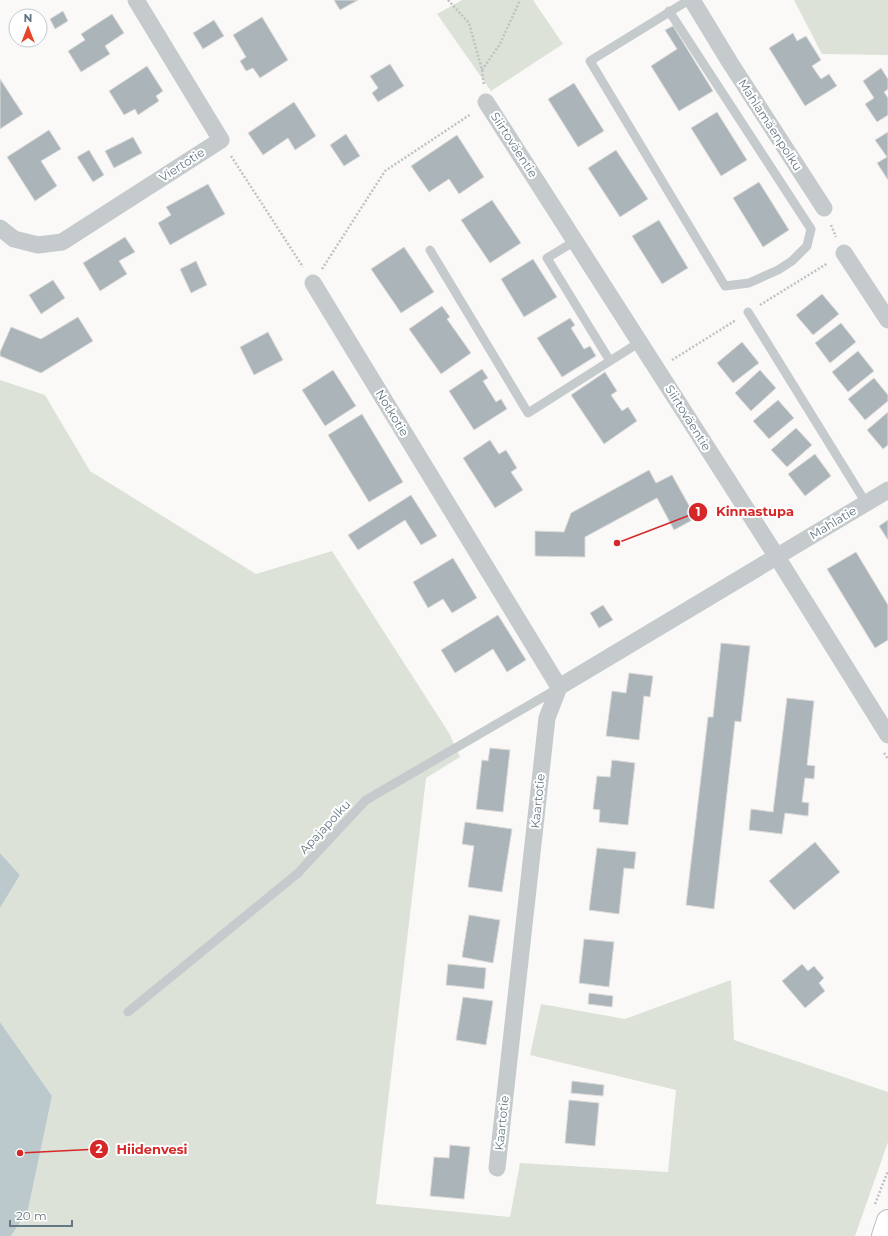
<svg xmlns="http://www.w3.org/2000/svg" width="888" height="1236" font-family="Montserrat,sans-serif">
  <rect width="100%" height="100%" fill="#faf9f7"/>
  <path fill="#dce2d8" d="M462,0H533L563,44L491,91L437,14Z
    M794,0H888V55L822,54Z
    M0,380L45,395L90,471L256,574L332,551L449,733L460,757L426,778L376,1204L510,1217L520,1163L668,1172L676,1090L530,1055L541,1004L625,1019L731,980L734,1040L888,1092V1142L855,1236H11L28,1210L52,1096L0,1022V908L20,875L0,853Z"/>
  <path fill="#bbc9cc" d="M0,853L20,875L0,908Z
    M0,1022L52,1096L28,1210L11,1236H0Z"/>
  <path fill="#aab4b9" stroke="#dcdbd9" d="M334,0H358L340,10Z
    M63,11L68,21L55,29L50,19Z
    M112,14L124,33L105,46L110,54L81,72L68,51L85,40L81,34Z
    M262,17L288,60L260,78L253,68L246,71L240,61L246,57L233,35Z
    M214,20L224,36L203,49L193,33Z
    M673,26L713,91L679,111L651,66L677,49L665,30Z
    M793,33L797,41L806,36L821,60L812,66L821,79L829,74L837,86L805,106L769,48Z
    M390,64L404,86L378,102L372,93L378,88L370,76Z
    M147,66L163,91L156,96L159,101L138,115L135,109L124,115L109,91Z
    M881,68L888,79V89L884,92L888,98V115L877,122L865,104L874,98L863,81Z
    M0,79L23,114L0,129Z
    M574,83L604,131L578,147L548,99Z
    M294,102L316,136L295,150L288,138L263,155L248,133Z
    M717,112L747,160L721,176L691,128Z
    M49,130L61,149L41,161L57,186L35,201L7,157Z
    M888,132V180L877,163L887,157L875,140Z
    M346,134L360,156L344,166L330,145Z
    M457,135L484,177L459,194L449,179L429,192L411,166Z
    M133,137L142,153L114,168L105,151Z
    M89,150L104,175L93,182L77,157Z
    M616,150L648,199L620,217L588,168Z
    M759,182L789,230L763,247L733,198Z
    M208,184L225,214L170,245L158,223L171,215L166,207Z
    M492,200L521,243L490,263L461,220Z
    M659,220L688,268L662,284L632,236Z
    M125,237L135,252L119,261L127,274L100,291L83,263Z
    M404,247L434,292L401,313L371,269Z
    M533,259L557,297L524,317L501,279Z
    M196,261L207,285L191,293L180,269Z
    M53,280L65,298L41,314L29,295Z
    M822,294L839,314L813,335L796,315Z
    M442,306L450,317L447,319L471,353L441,374L409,329Z
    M78,317L93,341L41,373L0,356V352L11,327L41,339Z
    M570,318L575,325L571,328L584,349L590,346L596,356L562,377L537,338Z
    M841,323L856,342L830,363L815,343Z
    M268,332L283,360L254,375L240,347Z
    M742,342L759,363L733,383L717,363Z
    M858,351L874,371L848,392L832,372Z
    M482,369L488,378L483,381L496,402L501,399L507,409L474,430L449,391Z
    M333,370L356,406L325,426L302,390Z
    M760,370L776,388L751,411L735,393Z
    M605,372L617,391L611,395L622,411L628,407L637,421L604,444L571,395Z
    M874,378L888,395V401L865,420L848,399Z
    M778,400L794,418L769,439L753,421Z
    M888,412V445L883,449L867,430Z
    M362,414L403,482L369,502L328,435Z
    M796,428L812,445L787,467L771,450Z
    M490,440L499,454L506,450L517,468L511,472L523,490L495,508L463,458Z
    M815,454L831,476L805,496L788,474Z
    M649,470L656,483L672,475L696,518L674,530L657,498L585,537V557L535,556V531L564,532L571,513Z
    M411,495L437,536L421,545L405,520L358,550L348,535Z
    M888,520V540L879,526Z
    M856,552L888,605V640L875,648L827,569Z
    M453,558L477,598L452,613L443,599L428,608L413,582Z
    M603,605L613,620L599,628L590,613Z
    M498,615L526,660L507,672L493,649L455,673L441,650Z
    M721,643L750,646L741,722L735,721L714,909L686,905L708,717H713Z
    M629,673L653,676L650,697L644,696L639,740L606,736L612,691L626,693Z
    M787,698L814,701L807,765L815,766L814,779L805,778L802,802L809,803L808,816L785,813L782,834L749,830L751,809L773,812Z
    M490,748L510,750L503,812L476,809L482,760L488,761Z
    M612,760L635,763L628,825L599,822L600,810L593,809L597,776L610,777Z
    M465,822L512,829L502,892L468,887L474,846L462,844Z
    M815,842L840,872L794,910L769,881Z
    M597,848L636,852L634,869L624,868L619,914L589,910Z
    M469,915L500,920L493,963L462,957Z
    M584,939L614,942L609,987L579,983Z
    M448,964L486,968L484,989L446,985Z
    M802,964L808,971L814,966L824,978L819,983L825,991L805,1008L782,981Z
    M589,993L613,996L612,1007L588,1004Z
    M463,997L493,1001L486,1045L456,1040Z
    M572,1081L604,1085L603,1096L571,1093Z
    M569,1100L599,1103L595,1146L565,1143Z
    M450,1145L470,1147L464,1199L430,1196L434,1157L449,1158Z"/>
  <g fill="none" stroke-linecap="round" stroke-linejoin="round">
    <g stroke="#b7bec1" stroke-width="24">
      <path id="secondary" d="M883,1236L888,1221"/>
    </g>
    <path stroke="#bfc2c4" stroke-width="2.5" stroke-dasharray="2 2" stroke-linecap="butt" d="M448,0L469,23L482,70L484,85
      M482,70L500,44L520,0
      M231,156L303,267
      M831,225L836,237
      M322,269L385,171L471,114
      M760,305L828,263
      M672,360L736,320
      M884,753L888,759
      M875,1204L888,1171"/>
    <path stroke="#c5cacd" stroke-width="9" d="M669,11L811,229L807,246L792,261L778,270L749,283L725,286L590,61L689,0
      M575,241L547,258L610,361
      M430,250L528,413L640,342
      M748,312L866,503
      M128,1012L298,873L366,800L557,689"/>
    <path stroke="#c5cacd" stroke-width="17" d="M692,0L729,61L824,208
      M486,102L777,557L888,735
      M0,228L14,239L38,245L62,242L221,140L136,0
      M844,253L888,320
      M313,283L559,687
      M497,1168L547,718L559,687L888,490"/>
    <use href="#secondary" stroke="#fff" stroke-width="22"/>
  </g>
  <g text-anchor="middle" stroke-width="4" stroke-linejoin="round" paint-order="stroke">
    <g font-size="12" fill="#647883" stroke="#fff">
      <text transform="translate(770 125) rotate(57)" y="4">Mahlamäenpolku</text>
      <text transform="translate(514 145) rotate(57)" y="4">Siirtoväentie</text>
      <text transform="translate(182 165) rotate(-33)" y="4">Viertotie</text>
      <text transform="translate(392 413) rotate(59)" y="4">Notkotie</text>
      <text transform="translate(688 418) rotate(58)" y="4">Siirtoväentie</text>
      <text transform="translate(833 523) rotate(-31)" y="4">Mahlatie</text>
      <text transform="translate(538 801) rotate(-84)" y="4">Kaartotie</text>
      <text transform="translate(325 827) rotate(-47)" y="4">Apajapolku</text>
      <text transform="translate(502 1123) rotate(-84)" y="4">Kaartotie</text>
    </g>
  </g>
  <path fill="none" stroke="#d62828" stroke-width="1.5" d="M617 543L698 512M20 1153L99 1149"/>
  <g fill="#d62828" stroke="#fff" stroke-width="1.5">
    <circle cx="617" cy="543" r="4"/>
    <circle cx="20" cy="1153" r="4"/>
    <circle cx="698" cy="512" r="10"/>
    <circle cx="99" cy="1149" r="10"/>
  </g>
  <g font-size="12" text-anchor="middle" font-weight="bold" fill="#fff">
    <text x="698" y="516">1</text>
    <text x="99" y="1153">2</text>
  </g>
  <g font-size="13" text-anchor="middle" font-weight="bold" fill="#d62828" stroke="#fff" stroke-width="4" stroke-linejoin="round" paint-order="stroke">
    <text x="755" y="516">Kinnastupa</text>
    <text x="152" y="1154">Hiidenvesi</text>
  </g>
  <g transform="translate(28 28)"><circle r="19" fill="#ffffff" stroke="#c1c9cd"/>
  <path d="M0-3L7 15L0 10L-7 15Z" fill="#e7462a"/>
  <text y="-6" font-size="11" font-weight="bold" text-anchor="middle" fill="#647883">N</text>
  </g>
  <path d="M10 1220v6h62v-6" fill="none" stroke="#647883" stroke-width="2"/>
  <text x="16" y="1220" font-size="12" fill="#647883" stroke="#ffffff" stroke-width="3" paint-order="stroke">20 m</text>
</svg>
